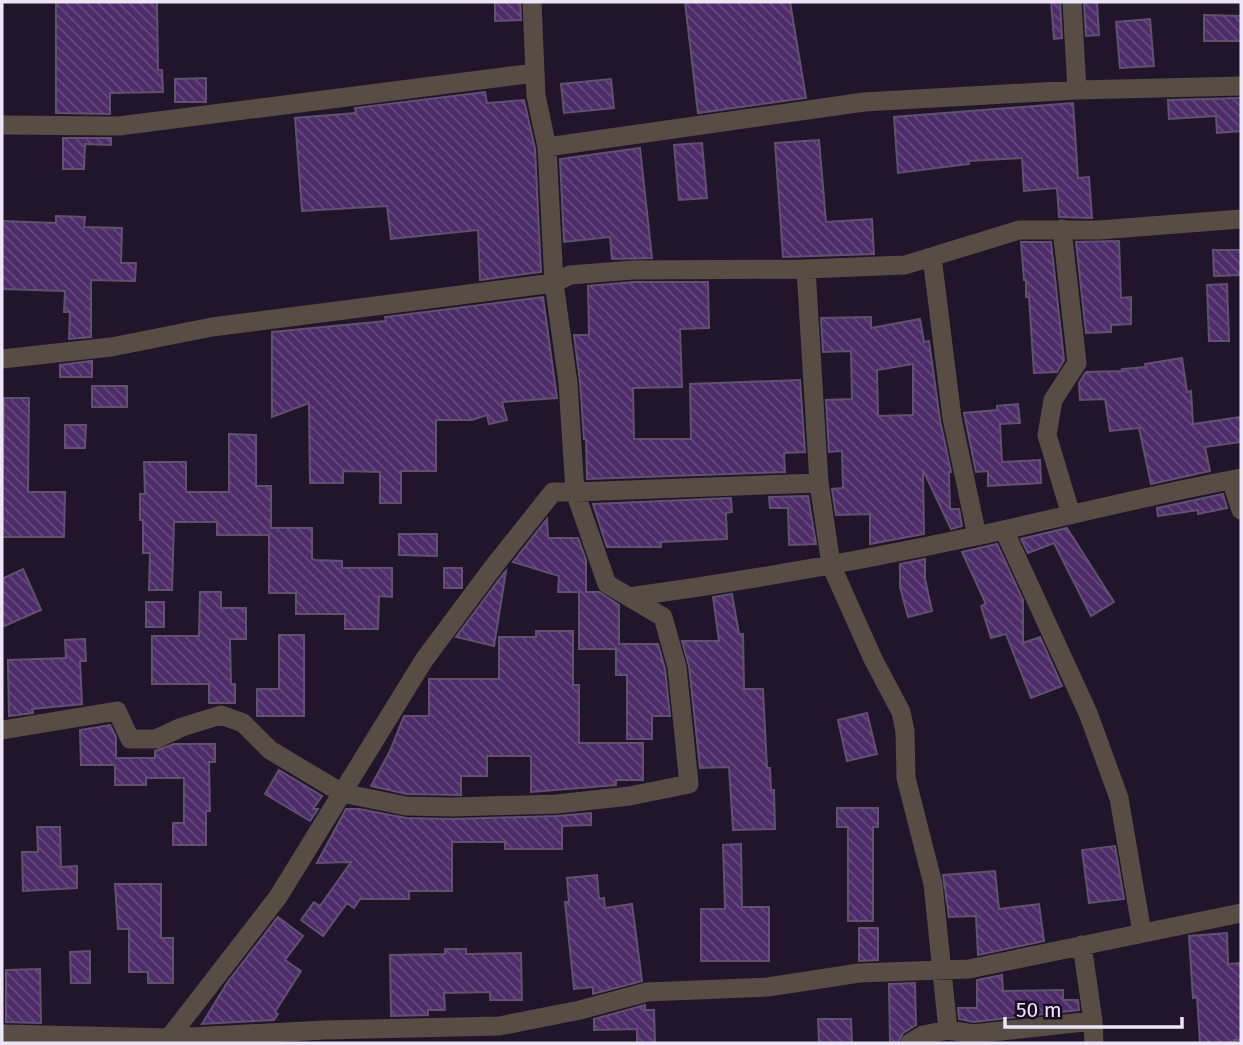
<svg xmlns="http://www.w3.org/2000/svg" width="1243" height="1045" font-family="'Fira Sans',sans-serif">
  <defs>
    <pattern id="building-back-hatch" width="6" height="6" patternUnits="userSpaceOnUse" patternTransform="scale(1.75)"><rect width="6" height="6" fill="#4d2d69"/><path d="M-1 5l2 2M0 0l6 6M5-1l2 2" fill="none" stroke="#674b7f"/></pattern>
  </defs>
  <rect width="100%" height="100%" fill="#21152c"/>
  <path fill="url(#building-back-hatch)" stroke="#60526e" stroke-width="2" fill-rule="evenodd" d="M56,2H157L158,70H162L163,92L110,93V114L56,113Z
    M495,2H520L521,20L495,21Z
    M685,2H790L806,98L698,113Z
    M1051,2H1060L1062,38L1054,39Z
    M1084,2H1097L1099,35L1086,36Z
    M1204,15L1241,16V41H1204Z
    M1150,19L1154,66L1120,68L1116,22Z
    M206,78V102H175V79Z
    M611,79L614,108L564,113L561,84Z
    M485,92L487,103L524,100L535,149L541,272L480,280L478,230L391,239L387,206L302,211L295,118L356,113L355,108Z
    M1241,98V131L1217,133L1216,116L1169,119L1168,100Z
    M1073,103L1078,178L1089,177L1092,218L1059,217L1057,188L1024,191L1022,158L968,161L969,164L898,173L894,117Z
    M63,138H111V145L85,144L84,169H63Z
    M819,140L826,222L872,219L874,254L783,257L775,143Z
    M702,143L707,198L679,200L674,145Z
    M640,148L652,258L612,259L610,237L564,242L560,159Z
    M56,216L85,217L84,227L122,228L121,263H136L135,281L91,280V337L69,339L70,312H64L65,291L2,289V221L56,223Z
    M1119,241L1121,298L1131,297V324L1111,325V332L1086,333L1076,242Z
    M1021,242H1051L1064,360L1057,372L1034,373L1029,297H1026V280H1024Z
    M1213,250H1241V275L1214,276Z
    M634,282H708L709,328L680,329L682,387L633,388L634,439H691L690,384L800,380L805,452L784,453L785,472L587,479L586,439H584L580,382L574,335H589L588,286Z
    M1227,284L1229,341H1209L1207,285Z
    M543,297L557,398L502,402L507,420L489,424L487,415L472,420H436V471H401V503H380V472L343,471V483H310L309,403L272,417V332L386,321L385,317Z
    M871,317V328L920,319L924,342L929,341L940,420L951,472H949L950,509H959L962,526L951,529L923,470L924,534L870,544V514L836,515L832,489L843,488L842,451L829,452L826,400L852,399L851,351L823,352L821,318ZM913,364V415L878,416L877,370Z
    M1182,358L1187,392L1191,391L1193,424L1241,417V442L1205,447L1210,471L1151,484L1139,428L1110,431L1105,399L1080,400L1079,383L1086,372L1123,371L1122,369L1146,367L1145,364Z
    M92,361V377H60V365Z
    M92,386H127V407H92Z
    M4,398H29L28,492H65L64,537H2Z
    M1018,404L1020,423L1000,424L1002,462L1040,460L1041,483L988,486V471L976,472L964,413L997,410V406Z
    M65,425H86L85,448H65Z
    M229,434L256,435V486H271V528H312V559L316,560L342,561V568H392V597L379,596L378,629H345V614H296V593H269V535H217V522H174L172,590H149L150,553H143V520H140V494H145L144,462H186V492H229Z
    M1223,494L1227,508L1198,514V510L1158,516L1157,508Z
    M808,496L816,544L789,545L788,508H770L769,497Z
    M731,498L732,512L726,513L727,539L661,542V547H607L593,504Z
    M547,519L548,538H578L586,560V592H599L619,605V644H658L665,669L670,716H652V739H627V675H616V649H579V592H558L559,576L513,562Z
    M1067,528L1114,602L1091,616L1054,543L1028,553L1021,539Z
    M399,534H437V556L399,555Z
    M997,544L1023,600V643L1040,637L1062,686L1031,698L1006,634L991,638L981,606L986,604L962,552Z
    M925,559V579L932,611L908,617L900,587V564Z
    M444,568H462V588H444Z
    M23,569L41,610L2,627V579Z
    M506,571L494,646L456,637L504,573Z
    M200,592H221V608H246V639H230L231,684H235V703H209V684H152V636H199Z
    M732,594L739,634H743L744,689H763L767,768H770L771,790H774L775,829L733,830L729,767L700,768L689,666L682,641H719L713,597Z
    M146,602H164V627H146Z
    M536,631H573V685H579V743H643V780H616V785L531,792V756H487V776H461V795L407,794L371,786L390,751L404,716H429V679H499V637H536Z
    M279,635H304V716H257V689H279Z
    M85,639L86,661H80L82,704L32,709L33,713L9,716L8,660L66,658L65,640Z
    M867,713L877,754L847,761L838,720Z
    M110,725L116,737V758H155V751L174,744H215V762H209L210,811H206V845H173V823H184V778H146V785H115V765H81L80,730Z
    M279,770L322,796L313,809H318L310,821L265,794Z
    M837,808H878V827H873V921H848V827H837Z
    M346,809H359L406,818L453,819L557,816L591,813V825L562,826V849H505V842H452V891H409V899H360L354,908L347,903L323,936L301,920L314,902L320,906L351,862L317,863Z
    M37,827H60L61,867L77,866V888L23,891L22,852H38Z
    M741,844L742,907H769V961H701V909H725L723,845Z
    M1115,846L1124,899L1089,903L1082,850Z
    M995,871L999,909L1039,904L1044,941L978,955L976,916L949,917L943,875Z
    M597,875L599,899L604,898L605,908L632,904L642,981L593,994V987L574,989L565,902H569L567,878Z
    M115,884H161V938H173V983H148V972H129V929H118Z
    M278,917L303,936L285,960L301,971L275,1012L278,1014L274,1020L202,1024L227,983Z
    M859,928H878V960L859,961Z
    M1227,933L1228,964L1241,963V1040H1234V1043H1200L1197,997L1193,998L1189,936Z
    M445,949H466V954L521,953L522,1000H490V992L444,993L445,1010H428V1015L391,1016L390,955L445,954Z
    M90,951V983H71L70,952Z
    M40,969L41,1023L6,1022V970Z
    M1002,975L1003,991L1063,990V1000H1078L1079,1010L973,1022L959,1019L958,1008H977V980Z
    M915,983L916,1025L903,1033L898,1043H890L889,984Z
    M645,1005V1010H654L655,1043H637V1029L594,1030V1019Z
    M818,1019H851L852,1043H819Z"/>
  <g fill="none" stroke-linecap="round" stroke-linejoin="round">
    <path stroke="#584d44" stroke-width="19" d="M1072,2L1077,90
      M2,125L119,126L535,73
      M547,147L864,102L1077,90L1241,86
      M1062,229L1077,363L1053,400L1047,435L1071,515
      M932,257L952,418L977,536
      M806,269L819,483L831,565L873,659L901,712L905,731L906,778L933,884L948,1030
      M2,359L111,347L212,327L554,283L570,275L633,270L806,269L905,265L1019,230H1099L1241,219
      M1231,480L1241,510
      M1004,530L1088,713L1119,798L1142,933
      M629,597C747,581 864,560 981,535C1068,516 1154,494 1241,478
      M2,730L117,711L130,739H156L182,727L221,715L243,723L270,750L342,793L406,806L453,807L557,804L630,796L689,784L677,667L663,617L607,584L575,492L819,483
      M1093,1021L1094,1043
      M2,1034L170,1038L325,1030L499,1026L580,1010L647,992L768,987L859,973L969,969L1241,913
      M165,1043L278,897L424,660L494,566L553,492H575L568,383L554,283L547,147L536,96L532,2
      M910,1043L923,1035L948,1030L973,1034L1093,1021L1082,945"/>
  </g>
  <rect width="1243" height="1045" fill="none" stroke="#eee6f7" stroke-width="7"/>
  <path d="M1005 1017v10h177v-10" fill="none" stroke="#eee6f7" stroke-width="3.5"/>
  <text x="1016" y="1017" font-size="21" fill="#eee6f7" stroke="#180c23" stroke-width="5" paint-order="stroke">50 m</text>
</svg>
